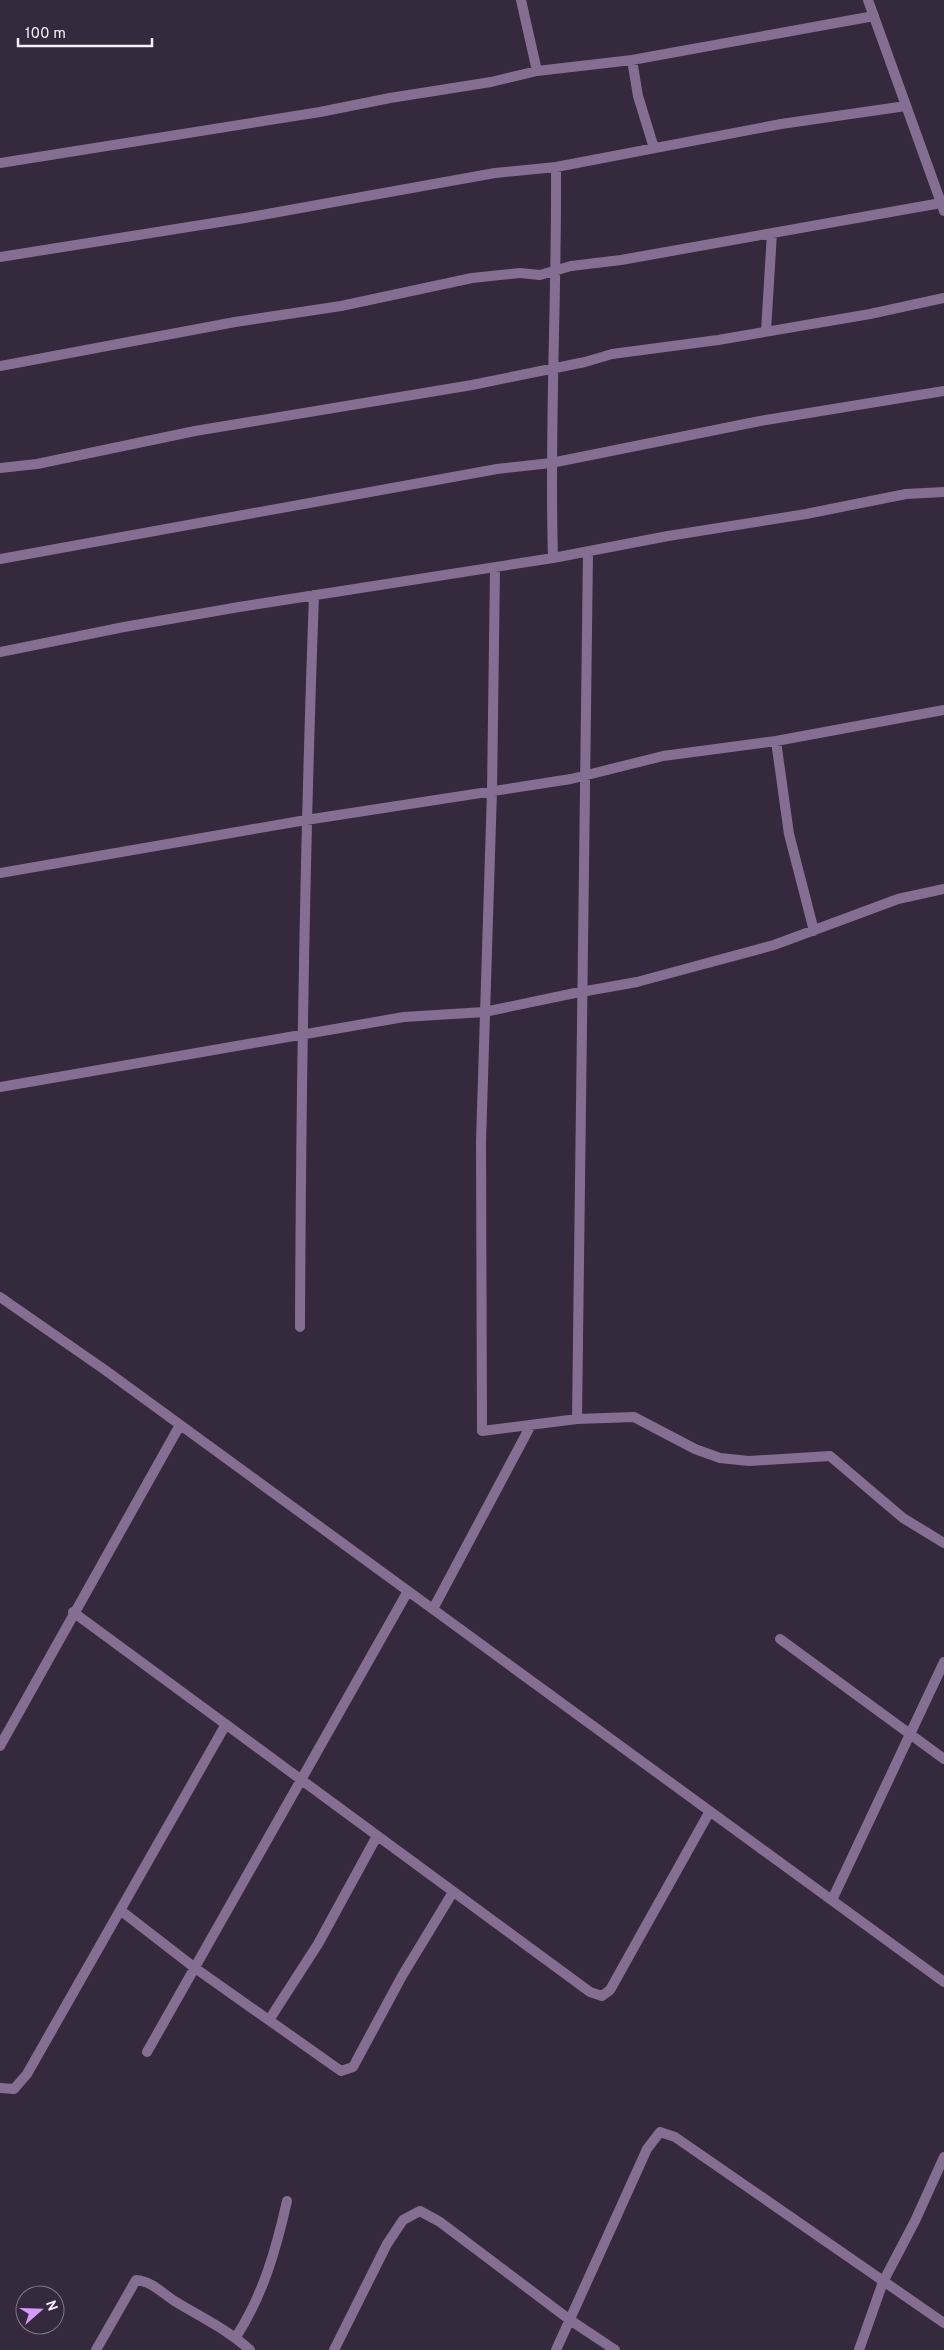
<svg xmlns="http://www.w3.org/2000/svg" width="944" height="2350" font-family="Overpass,sans-serif">
  <rect width="100%" height="100%" fill="#35293d"/>
  <g fill="none" stroke-linecap="round" stroke-linejoin="round">
    <path stroke="#846f92" stroke-width="10" d="M521,0L537,71
      M632,60L638,96L654,148
      M0,163L320,112L390,98L491,82L537,71L632,60L874,16
      M0,257L245,218L495,173L556,167L781,124L906,106
      M766,331L772,233
      M0,366L235,322L341,306L472,278L520,273L540,275L571,266L621,260L941,203
      M0,468L37,464L195,431L472,385L585,362L612,354L718,340L870,314L944,298
      M553,558C549,428 557,297 556,167
      M0,559L497,469L551,463L760,421L944,391
      M495,568L492,791L481,1142L482,1431L577,1419L634,1417L695,1449L720,1458L749,1461L830,1456L903,1518L944,1543
      M0,652L124,627L239,607L553,558L668,536L806,514L906,494L944,492
      M776,741L789,834L814,931
      M0,873L306,820L571,779L663,756L776,741L944,710
      M0,1087L404,1017L484,1012L575,993L637,982L774,945L898,899L944,889
      M0,1297L105,1370L944,1982
      M300,1327C301,1083 305,839 314,595
      M577,1419L588,552
      M433,1609L531,1425
      M73,1612L590,1992L602,1996L610,1990L710,1811
      M780,1639L944,1759
      M0,1746L180,1425
      M832,1900L944,1662
      M120,1910L195,1968L341,2071L353,2067L402,1976L453,1892
      M269,2020L318,1944L377,1836
      M147,2052L408,1591
      M0,2088L14,2089L27,2074L226,1724
      M236,2337C263,2295 276,2250 287,2201
      M96,2350L136,2280C152,2281 163,2294 176,2302C201,2317 228,2330 250,2350
      M334,2350L387,2244L403,2220L420,2211L440,2222L570,2320L615,2350
      M556,2350L647,2149L660,2132L675,2137L944,2323
      M859,2350L883,2282L915,2221L944,2157"/>
    <path stroke="#846f92" stroke-width="10" d="M868,0L944,211"/>
  </g>
  <g transform="translate(40 2310) rotate(70)"><circle r="24" fill="#35293d" stroke="#837889"/>
  <path d="M0-4L9 19L0 12L-9 19Z" fill="#d69bf9"/>
  <text y="-8" font-size="14" font-weight="bold" text-anchor="middle" fill="#f7effc">N</text>
  </g>
  <path d="M18 38v8h134v-8" fill="none" stroke="#f7effc" stroke-width="2.5"/>
  <text x="25" y="38" font-size="15" fill="#f7effc" stroke="#35293d" stroke-width="4" paint-order="stroke">100 m</text>
</svg>
